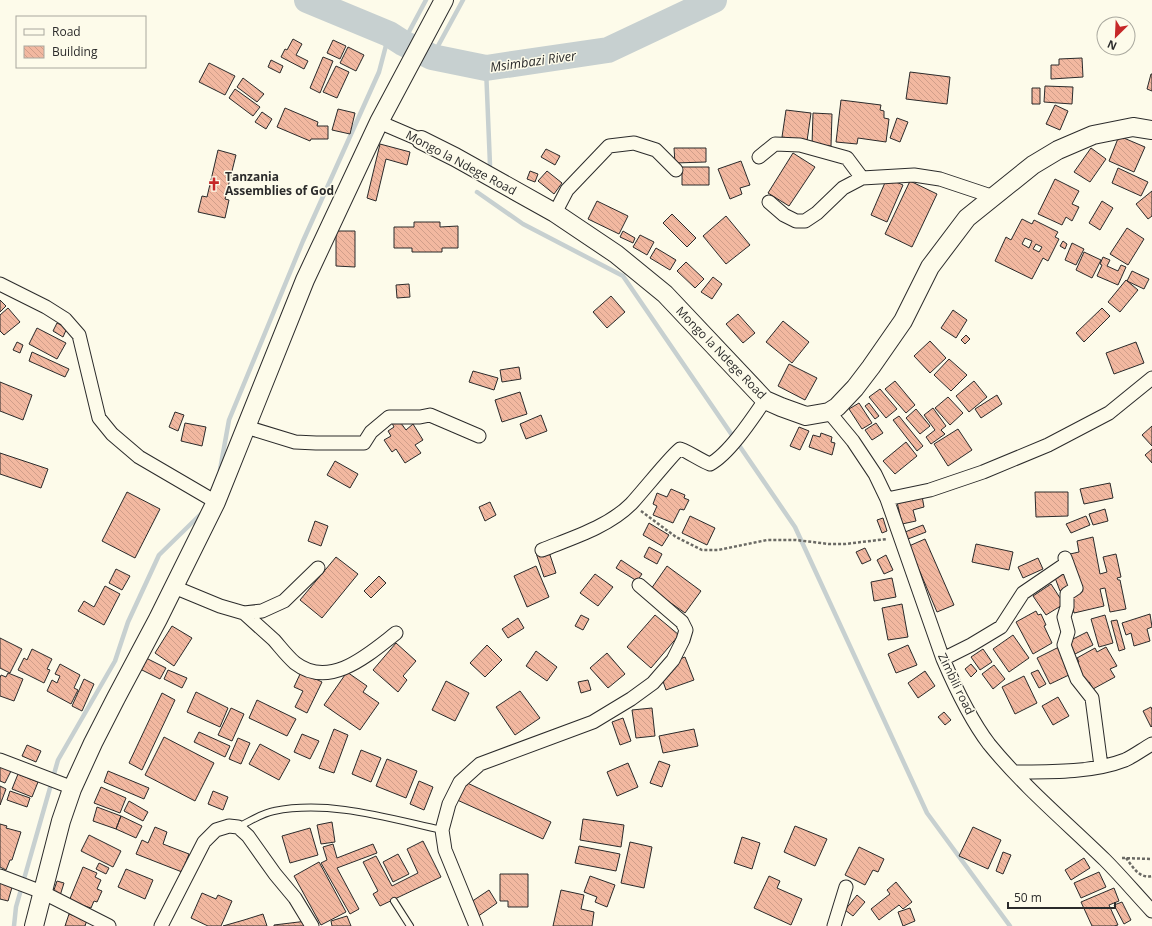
<svg xmlns="http://www.w3.org/2000/svg" width="1152" height="926" font-family="'Open Sans',sans-serif">
  <defs>
    <pattern id="building-back-hatch" width="6" height="6" patternUnits="userSpaceOnUse"><rect width="6" height="6" fill="#f2b8a0"/><path d="M-1 5l2 2M0 0l6 6M5-1l2 2" fill="none" stroke="#d09e8a"/></pattern>
  </defs>
  <rect width="100%" height="100%" fill="#fdfbea"/>
  <g fill="none" stroke-linecap="round" stroke-linejoin="round">
    <path stroke="#c7d0d0" stroke-width="4.5" d="M403,43L426,0
      M432,57L463,0
      M486,68L490,165
      M477,192L523,224L623,276L795,527L927,813L1010,926
      M220,470L229,420L303,241L379,72L389,34
      M14,926L16,907L58,760L115,661L128,622L159,555L203,512"/>
    <path stroke="#c7d0d0" stroke-width="26" d="M307,0L389,34L403,43L432,57L486,68L608,50L714,0"/>
  </g>
  <path fill="url(#building-back-hatch)" stroke="#2b2b2b" fill-rule="evenodd" d="M293,39L302,44L296,55L308,61L304,69L281,57L285,49L287,50Z
    M333,40L346,46L340,59L327,53Z
    M348,47L364,55L356,71L340,63Z
    M323,57L333,61L320,93L310,88Z
    M1082,58L1083,77L1051,79V65H1059V59Z
    M271,60L283,66L280,73L268,67Z
    M209,63L235,76L225,95L199,82Z
    M336,66L349,72L337,98L323,92Z
    M910,72L950,77L947,104L906,99Z
    M1151,74H1152V91L1147,89Z
    M243,78L264,94L257,102L237,87Z
    M1045,86L1073,87L1072,104L1044,102Z
    M1032,88H1040V104H1032Z
    M235,89L260,107L253,116L229,98Z
    M841,100L881,105L880,110L884,111V118L889,119L886,142L858,138L857,144L836,142Z
    M1055,105L1068,111L1060,130L1046,124Z
    M285,108L318,122L317,126H328V139H311L310,141L277,127Z
    M338,109L355,113L350,134L332,130Z
    M786,110L811,113L807,141L782,137Z
    M262,112L272,119L266,129L255,122Z
    M813,113L832,114L831,146L812,145Z
    M897,118L908,122L900,142L890,138Z
    M1119,136L1145,147L1134,172L1109,161Z
    M380,144L410,152L407,165L386,159L376,201L367,198Z
    M674,148H706V162L675,163Z
    M1091,148L1106,159L1090,182L1074,172Z
    M546,149L560,156L555,165L541,157Z
    M218,150L236,155L225,199L229,200L225,218L198,212L202,196L207,197Z
    M793,153L815,167L789,206L768,193Z
    M741,161L750,185L740,188L742,194L730,199L718,169Z
    M682,167H709V185H682Z
    M1118,168L1148,182L1141,196L1112,183Z
    M530,171L538,174L535,182L527,179Z
    M547,171L562,183L554,194L538,181Z
    M887,178L903,185L887,222L871,215Z
    M1055,179L1079,191L1072,204L1079,207L1072,221L1066,217L1062,225L1038,214Z
    M910,181L937,194L912,247L885,234Z
    M1152,191V216L1148,219L1136,204Z
    M597,201L628,216L619,234L588,219Z
    M1102,201L1113,208L1100,230L1089,223Z
    M672,214L696,238L687,247L663,223Z
    M726,216L750,245L726,264L703,236Z
    M1022,219L1032,224L1034,220L1058,232L1055,237L1059,239L1048,261L1043,258L1032,279L995,261L1006,237L1011,240ZM1025,238L1032,241L1029,248L1022,244ZM1036,244L1042,247L1039,252L1033,249Z
    M414,222H440V227L458,226V248H442V252H412V248H394V227H414Z
    M1127,228L1144,239L1128,265L1110,254Z
    M336,231H355V267L336,266Z
    M623,231L635,238L633,243L620,237Z
    M640,235L654,242L647,255L633,247Z
    M1063,241L1067,244L1065,249L1060,246Z
    M1072,243L1084,249L1076,265L1065,260Z
    M656,248L676,260L670,270L650,258Z
    M1084,252L1101,260L1092,278L1076,270Z
    M1103,257L1110,260L1107,266L1118,271L1121,265L1126,267L1118,285L1097,276L1102,265L1100,264Z
    M686,262L704,279L695,288L677,271Z
    M1132,271L1149,279L1144,289L1127,281Z
    M713,277L722,284L712,299L701,292Z
    M1126,280L1138,290L1120,312L1108,302Z
    M409,284L410,297L397,298L396,285Z
    M611,296L625,312L607,328L593,312Z
    M0,300L6,306L0,312Z
    M8,308L20,322L4,335L0,331V315Z
    M1102,308L1110,316L1084,342L1076,333Z
    M953,310L967,320L956,338L941,328Z
    M738,314L755,333L743,343L726,324Z
    M783,321L809,342L792,363L766,342Z
    M57,323L67,328L63,337L53,331Z
    M37,328L66,343L57,359L29,344Z
    M966,335L970,339L965,344L961,340Z
    M930,341L946,358L930,373L914,356Z
    M17,342L23,345L20,353L13,350Z
    M1136,342L1144,363L1114,374L1106,353Z
    M32,352L69,369L65,377L29,361Z
    M949,359L967,375L951,391L934,375Z
    M789,364L817,378L805,400L778,386Z
    M519,367L521,379L502,382L500,370Z
    M473,371L498,378L494,390L469,382Z
    M895,381L915,405L906,413L885,389Z
    M974,381L987,397L969,412L956,396Z
    M0,382L32,395L23,420L0,411Z
    M880,389L897,409L886,418L869,397Z
    M520,392L527,414L502,422L495,400Z
    M997,395L1002,404L981,418L975,409Z
    M948,397L963,413L950,425L935,408Z
    M859,403L872,423L862,429L849,409Z
    M869,403L879,416L875,419L865,406Z
    M933,408L946,426L941,430L945,434L931,444L926,437L935,430L924,415Z
    M916,409L930,426L920,434L906,418Z
    M175,412L184,415L178,431L169,427Z
    M541,415L547,431L526,439L520,424Z
    M899,416L923,446L917,451L893,420Z
    M398,419L406,430L413,424L423,440L415,445L421,453L405,463L396,449L392,452L384,440L391,436L388,431L394,427L392,423Z
    M185,423L206,427L202,446L181,441Z
    M876,423L883,433L872,440L865,430Z
    M1152,426V446L1142,435Z
    M799,427L809,431L800,450L790,446Z
    M958,429L972,450L948,466L934,444Z
    M821,433L832,437L831,442L835,443L832,455L809,447L813,435L820,437Z
    M906,442L917,456L895,474L883,461Z
    M1152,449V463L1145,455Z
    M0,453L48,469L41,488L0,474Z
    M335,461L358,474L350,488L327,475Z
    M1110,483L1113,498L1084,504L1080,489Z
    M671,489L685,495L684,498L689,500L684,510L680,509L673,523L653,515L657,506L653,504L657,493L667,497Z
    M127,492L160,509L135,558L102,541Z
    M1035,492H1068V516L1036,517Z
    M922,496L924,507L913,510L916,521L902,524L897,502Z
    M490,502L496,515L485,521L479,507Z
    M1105,509L1108,521L1093,525L1089,514Z
    M690,516L715,528L707,545L682,533Z
    M1086,516L1090,525L1071,533L1066,524Z
    M883,518L887,531L882,533L877,520Z
    M315,521L328,526L321,546L308,541Z
    M649,523L669,535L662,546L643,535Z
    M923,525L926,532L908,539L905,532Z
    M1093,537L1100,574L1107,572L1103,557L1116,554L1121,577L1117,578L1118,580H1120L1126,609L1110,612L1105,588L1100,589L1104,606L1074,613L1070,593L1076,583L1070,554L1079,552L1077,541Z
    M925,539L954,605L937,612L909,546Z
    M976,544L1013,552L1009,570L972,562Z
    M649,547L662,554L657,564L644,557Z
    M865,548L871,560L862,564L856,552Z
    M548,549L556,573L544,577L536,553Z
    M886,555L893,570L884,574L877,560Z
    M336,557L358,574L322,618L300,600Z
    M1038,558L1043,569L1023,578L1018,567Z
    M621,560L642,574L637,581L616,568Z
    M536,566L549,597L527,607L514,576Z
    M667,566L701,591L685,613L651,589Z
    M116,569L130,576L122,590L109,583Z
    M1067,570L1073,586L1060,591L1054,575Z
    M595,574L613,587L598,606L580,593Z
    M379,576L386,583L371,598L364,591Z
    M892,578L896,597L874,601L871,582Z
    M1051,584L1064,604L1046,615L1033,596Z
    M105,586L120,594L104,625L78,611L84,601L94,607Z
    M902,604L908,637L888,640L882,608Z
    M1036,611L1038,615L1041,614L1046,625L1044,626L1052,643L1033,654L1016,622Z
    M1150,614L1152,627L1147,629L1150,641L1134,646L1131,633L1126,635L1122,623Z
    M581,615L589,619L583,630L575,626Z
    M655,615L679,635L651,668L627,647Z
    M1105,615L1113,643L1099,647L1091,619Z
    M518,618L524,628L508,638L502,629Z
    M1117,620L1125,649L1119,651L1111,621Z
    M172,626L192,638L174,666L155,653Z
    M1087,632L1093,645L1075,654L1069,641Z
    M1013,635L1029,658L1009,672L993,649Z
    M0,638L22,649L10,673L0,668Z
    M396,643L416,661L403,676L407,680L398,692L373,670Z
    M487,645L502,660L485,677L470,663Z
    M908,645L917,665L896,673L888,654Z
    M1059,647L1071,674L1050,684L1037,658Z
    M1106,647L1117,666L1110,669L1115,677L1093,689L1089,682L1085,684L1074,665L1079,662L1077,658L1095,648L1097,652Z
    M32,649L52,659L47,669L50,670L44,683L18,670L24,658L27,660Z
    M983,649L992,662L980,670L971,657Z
    M536,651L557,667L547,681L526,666Z
    M607,653L625,674L608,688L590,668Z
    M685,657L694,680L666,690L658,667Z
    M146,658L166,668L160,679L140,669Z
    M60,664L80,675L74,688L78,690L71,704L47,691L52,680L57,683L60,676L55,674Z
    M971,664L977,671L971,677L965,669Z
    M994,665L1005,679L993,689L982,674Z
    M168,670L187,678L182,688L164,679Z
    M1038,670L1046,684L1039,688L1031,673Z
    M925,671L935,686L918,698L908,683Z
    M301,672L322,682L307,713L295,707L303,691L294,687Z
    M347,672L367,686L363,692L379,703L360,730L324,705Z
    M8,673L23,679L14,701L0,696V678L1,675L6,677Z
    M1024,676L1037,703L1015,714L1002,687Z
    M84,679L94,684L82,711L72,706Z
    M588,680L591,690L581,693L578,682Z
    M446,681L469,693L455,721L432,710Z
    M520,691L540,718L515,735L496,707Z
    M196,692L228,708L220,727L187,712Z
    M162,693L175,700L142,770L129,763Z
    M1058,697L1069,716L1053,725L1042,706Z
    M257,700L296,719L287,736L249,718Z
    M1151,707L1152,710V726L1151,727L1143,711Z
    M231,708L244,714L232,741L218,735Z
    M652,708L655,736L636,738L632,710Z
    M944,712L951,720L945,725L938,717Z
    M623,718L631,741L620,745L612,722Z
    M334,729L348,735L334,773L319,768Z
    M694,729L698,746L663,753L659,736Z
    M199,732L230,746L225,757L194,742Z
    M302,734L319,741L310,759L294,752Z
    M164,737L214,763L195,801L145,775Z
    M238,738L250,743L241,764L229,759Z
    M260,744L290,760L279,780L249,764Z
    M27,745L41,751L36,762L22,756Z
    M361,750L381,758L371,782L352,774Z
    M387,759L417,771L406,798L376,786Z
    M659,761L670,765L662,787L650,783Z
    M628,763L638,787L617,796L607,772Z
    M0,766L11,771L5,783L0,781Z
    M108,771L149,788L144,799L104,782Z
    M18,774L38,782L32,797L12,789Z
    M419,781L433,787L424,810L410,804Z
    M463,781L551,822L543,839L455,799Z
    M0,786L6,789L0,805Z
    M101,787L126,798L120,813L94,803Z
    M10,791L30,798L27,807L7,800Z
    M213,791L228,797L223,810L208,804Z
    M129,801L148,812L143,821L124,811Z
    M97,807L121,816L116,829L93,821Z
    M121,816L142,826L136,838L116,829Z
    M583,819L624,825L621,847L580,840Z
    M332,822L335,842L321,844L317,825Z
    M0,824L7,826L6,828L21,832L12,860H10L6,870L0,867Z
    M795,826L827,839L815,866L784,852Z
    M155,827L167,832L163,844L189,854L182,872L136,854L142,840L148,843Z
    M973,827L1001,840L988,869L959,856Z
    M310,828L318,855L290,863L282,836Z
    M89,835L121,851L113,867L81,851Z
    M742,837L760,843L752,869L734,863Z
    M423,841L441,877L380,906L373,894L378,891L363,862L376,856L392,886L418,873L407,849Z
    M630,842L652,847L644,888L621,883Z
    M333,844L337,858L373,844L377,853L337,868L359,909L350,914L321,863L327,860L323,847Z
    M579,846L620,854L616,871L575,863Z
    M859,847L884,859L878,872L873,870L865,885L845,875Z
    M1003,852L1011,855L1003,874L996,871Z
    M398,854L409,874L393,882L383,862Z
    M1084,858L1090,868L1071,880L1065,870Z
    M319,862L346,912L321,925L294,876Z
    M99,863L109,868L106,874L96,869Z
    M83,867L97,873L95,877L101,880L97,889L102,891L97,902L94,901L91,908L82,905V907L69,901Z
    M126,869L153,880L145,899L118,887Z
    M1099,872L1106,887L1081,898L1074,883Z
    M500,874H528V907H508V901H500Z
    M590,876L615,885L607,907L595,902L597,897L584,892Z
    M769,876L780,881L777,888L802,899L791,925L754,908Z
    M0,880L13,884L8,901L0,899Z
    M57,881L64,883L59,899L52,896Z
    M896,882L912,902L903,909L899,905L879,920L871,909L890,894L887,890Z
    M1114,888L1119,901L1109,905L1118,925L1114,926H1092L1081,902Z
    M489,890L497,903L477,917L468,904Z
    M561,890L584,895L581,909L594,912L592,926H553Z
    M202,893L216,899L218,895L232,901L221,926H208L191,918Z
    M857,895L865,902L853,916L845,910Z
    M1122,902L1131,920L1124,924L1114,905Z
    M910,908L915,921L903,926L898,912Z
    M69,914L87,920L85,926H65Z
    M263,914L267,926H223L244,920Z
    M347,916L351,926H332L331,921Z
    M307,921V926H274V925Z"/>
  <g fill="none" stroke-linecap="round" stroke-linejoin="round">
    <g stroke="#2b2b2b" stroke-width="8">
      <path id="lane" d="M238,827C249,822 262,813 274,811C330,800 387,818 442,830
        M394,901L410,926"/>
    </g>
    <g stroke="#2b2b2b" stroke-width="15">
      <path id="street" d="M379,122L421,140
        M759,157L775,144L800,145L847,158L862,178
        M769,202L784,215L796,221H805L817,213L843,188L862,178L914,175L940,179L994,197
        M555,213L567,190L609,146L634,143L656,150L676,170
        M0,284L46,307L65,319L79,335L99,418L112,434L139,457L216,502
        M829,412L853,441L875,474L887,499L943,659C955,687 970,719 989,744C1024,787 1066,822 1105,860C1121,876 1136,894 1152,911
        M246,427L295,442L316,443H364L371,432L389,417H420L430,415L479,436
        M887,499L930,490L983,472L1048,445L1109,413L1152,378
        M542,550C572,538 608,527 631,504C639,496 675,451 680,449C684,449 703,462 710,464C729,454 752,419 765,400
        M1065,558L1076,588L1067,594V607L1064,617L1068,632L1064,645L1077,679L1092,698L1101,766
        M174,587L220,606L244,613L262,611L284,601L318,568
        M244,613C254,622 264,631 274,640C281,648 287,656 295,663C330,690 369,654 396,633
        M943,659L971,645L1001,627L1023,593L1067,563
        M0,760L73,788
        M1014,772C1049,772 1092,773 1125,760C1134,756 1143,749 1152,744
        M0,876L42,892L109,926
        M161,926L204,842L216,830L229,826L238,827L248,836L275,874L295,898L312,926
        M476,926L445,850L442,830L449,804L460,782L480,764L593,722L631,699L653,683L673,660L683,640L686,630L682,622L639,585
        M834,926L846,887"/>
    </g>
    <g stroke="#2b2b2b" stroke-width="20">
      <path id="secondary" d="M421,140L455,157L555,213L616,254L665,294L765,400L781,407L806,416L829,412L837,407L855,388L871,367L903,321L930,267L967,218L1033,165L1058,150L1093,135L1133,127L1152,130
        M34,926L61,821L72,789L93,743L116,698L158,619L216,502L305,280L379,122L444,0"/>
    </g>
    <path stroke="#6a6964" stroke-width="2.5" stroke-dasharray="3 2" stroke-linecap="butt" d="M641,511L676,537L702,550H718L767,540H796L829,544H845L887,539
      M1122,858L1152,859
      M1126,858C1133,867 1139,879 1152,876"/>
    <use href="#lane" stroke="#fdfbea" stroke-width="6"/>
    <use href="#street" stroke="#fdfbea" stroke-width="13"/>
    <use href="#secondary" stroke="#fdfbea" stroke-width="18"/>
  </g>
  <defs>
    <g id="church-bare" transform="scale(1.08)"><path d="M-1.2-6h2.4v3.5h3.3v2.4h-3.3V6h-2.4V-.1h-3.3v-2.4h3.3Z" fill="#c62828" stroke="#fdfbea" stroke-width="2.5" paint-order="stroke"/></g>
  </defs>
  <g fill-rule="evenodd">
    <use href="#church-bare" x="214" y="184"/>
  </g>
  <g text-anchor="middle" stroke-width="3" stroke-linejoin="round" paint-order="stroke">
    <g font-size="12" fill="#2b2b2b" stroke="#fdfbea">
      <text transform="translate(461 163) rotate(28)" y="4">Mongo la Ndege Road</text>
      <text transform="translate(721 353) rotate(46)" y="4">Mongo la Ndege Road</text>
      <text transform="translate(956 684) rotate(64)" y="4">Zimbili road</text>
    </g>
    <g font-size="12" font-weight="bold" fill="#2b2b2b" stroke="#fdfbea" text-anchor="start">
      <text x="225" y="181">Tanzania<tspan x="225" dy="14">Assemblies of God</tspan></text>
    </g>
    <g font-size="13" font-style="italic" fill="#2b2b2b" stroke="#fdfbea">
      <text transform="translate(533 61) rotate(-8)" y="5">Msimbazi River</text>
    </g>
  </g>
  <rect x="16" y="16" width="130" height="52" fill="#fdfbea" stroke="#a9a89e"/>
  <rect x="24" y="29" width="20" height="6" fill="#fdfbea" stroke="#a9a89e"/>
  <text x="52" y="36" font-size="12" fill="#2b2b2b">Road</text>
  <rect x="24" y="46" width="20" height="12" fill="url(#building-back-hatch)" stroke="#a9a89e"/>
  <text x="52" y="56" font-size="12" fill="#2b2b2b">Building</text>
  <g transform="translate(1116 36) rotate(204)"><circle r="19" fill="#fdfbea" stroke="#a9a89e"/>
  <path d="M0-3L7 15L0 10L-7 15Z" fill="#c62828"/>
  <text y="-6" font-size="11" font-weight="bold" text-anchor="middle" fill="#2b2b2b">N</text>
  </g>
  <path d="M1008 902v6h107v-6" fill="none" stroke="#2b2b2b" stroke-width="2"/>
  <text x="1014" y="902" font-size="12" fill="#2b2b2b" stroke="#fdfbea" stroke-width="3" paint-order="stroke">50 m</text>
</svg>
